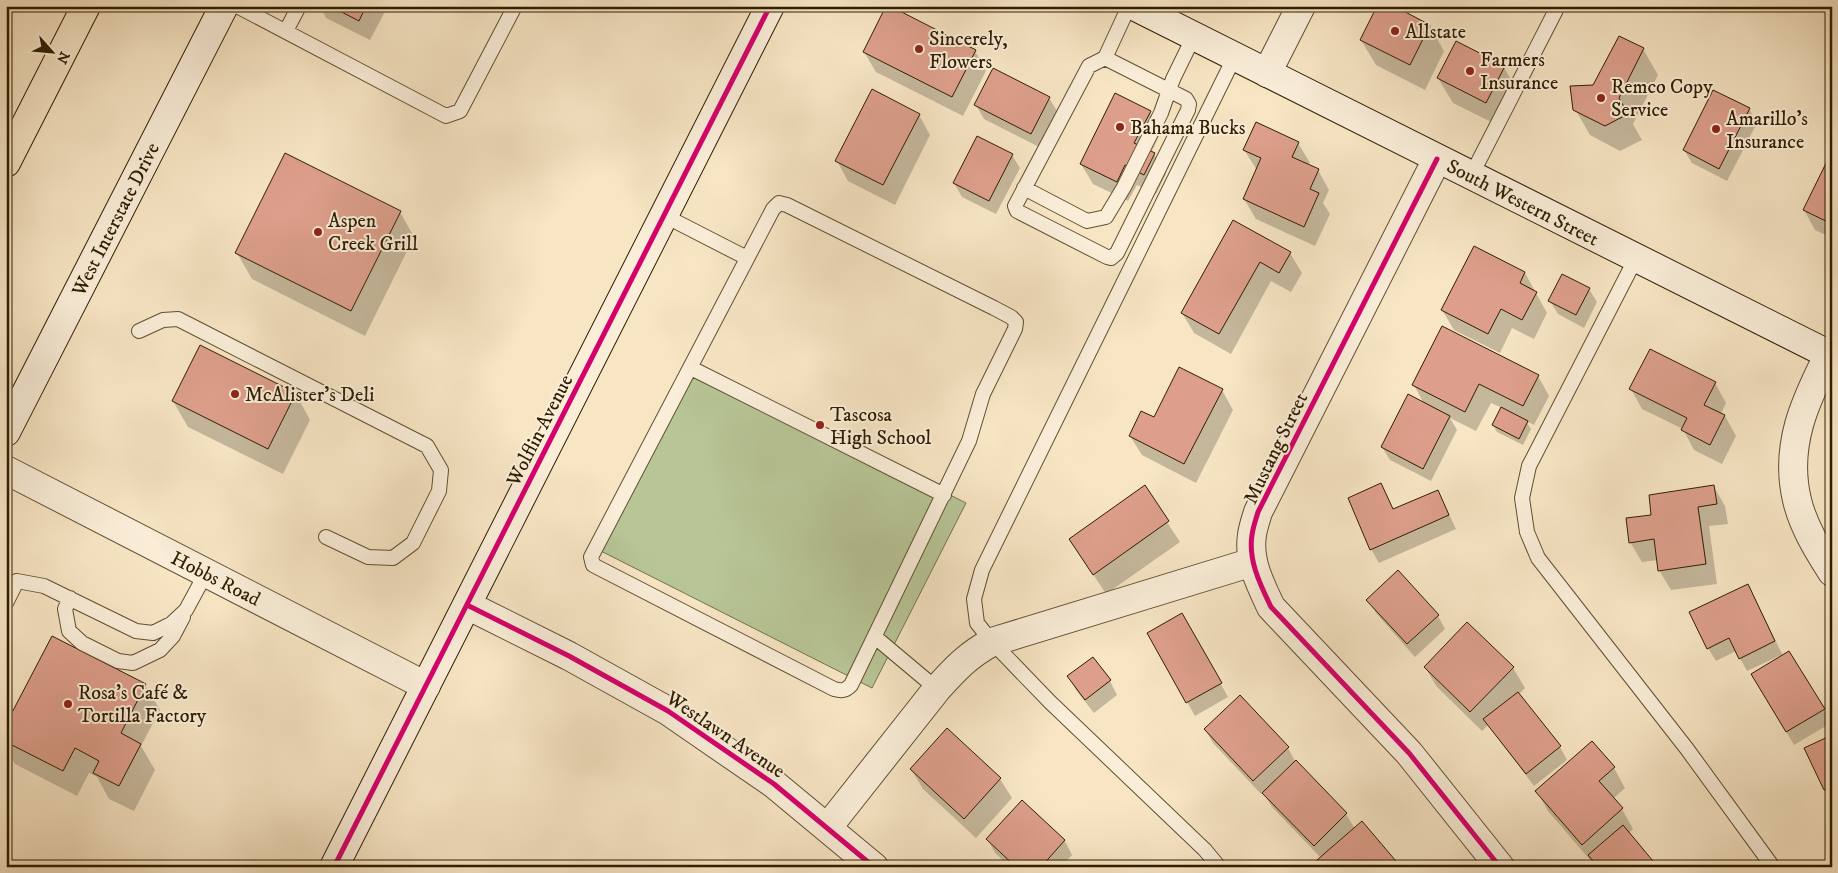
<svg xmlns="http://www.w3.org/2000/svg" width="1838" height="873" font-family="'IM FELL DW Pica',serif">
  <rect width="100%" height="100%" fill="#f7e5c4"/>
  <filter id="stains"><feTurbulence type="fractalNoise" baseFrequency=".004" numOctaves="4"/><feColorMatrix values="0 0 0 0 .2 0 0 0 0 .09 0 0 0 0 .02 0 0 0 .5 -.17"/></filter>
  <radialGradient id="worn" r=".72"><stop offset=".6" stop-color="#630" stop-opacity="0"/><stop offset="1" stop-color="#630" stop-opacity=".3"/></radialGradient>
  <path fill="#b8c697" stroke="#74724c" d="M687,361L966,503L872,688L593,547Z"/>
  <path fill="#0003" d="M320,6H388L370,40L326,18Z
    M1430,26L1444,51L1425,90L1376,65L1361,40Z
    M1620,37L1643,49L1658,75L1633,124L1642,140L1620,151L1590,135L1575,109L1594,86Z
    M975,51L986,71L963,116L876,72L864,52Z
    M1504,67L1518,93L1501,127L1453,103L1438,78Z
    M1049,98L1057,111L1039,147L984,119L976,105Z
    M1749,109L1757,123L1727,181L1692,163L1684,150Z
    M1150,112L1161,132L1151,153L1154,154L1166,174L1156,194L1137,185L1128,201L1093,184L1081,164Z
    M919,115L930,135L895,205L848,181L837,161Z
    M1298,143L1310,163L1308,165L1318,170L1329,190L1323,203L1330,214L1315,246L1256,219L1244,199L1257,170L1244,150Z
    M1832,154V238L1815,230L1804,210Z
    M1012,155L1020,168L996,214L962,197L954,183Z
    M400,212L414,237L365,336L252,279L237,253Z
    M1234,222L1290,253L1302,273L1291,292L1271,281L1231,354L1194,333L1182,313Z
    M1474,248L1525,273L1547,313L1534,339L1512,328L1500,353L1454,330L1442,310Z
    M1589,289L1597,302L1584,328L1558,314L1550,301Z
    M200,347L296,394L310,420L283,474L188,427L173,401Z
    M1538,376L1549,396L1534,425L1526,421L1531,429L1523,445L1497,432L1493,425L1502,408L1491,403L1476,431L1450,418L1457,430L1431,481L1390,460L1382,447L1424,404L1414,385Z
    M1715,383L1726,403L1721,414L1725,416L1736,436L1722,464L1694,450L1683,429L1642,409L1631,389Z
    M1222,390L1233,410L1196,483L1142,455L1130,436L1154,419Z
    M1381,485L1394,510L1438,491L1456,529L1379,563L1371,549Z
    M1144,487L1180,542L1106,594L1070,539Z
    M1714,487L1725,506L1728,524L1709,526L1717,584L1671,590L1659,570L1658,560L1642,562L1630,542L1653,516Z
    M1755,599L1783,656L1824,710L1831,723L1794,745L1753,674L1782,657L1781,655L1747,671L1736,651L1716,661L1708,648Z
    M1368,600L1438,616L1445,629L1415,657L1376,613Z
    M1182,615L1228,697L1195,716L1149,634Z
    M1467,623L1513,668L1525,688L1519,694L1560,747L1567,760L1534,786L1488,725L1482,731L1437,687L1425,667Z
    M1092,658L1110,681L1117,695L1094,713L1076,690L1069,677Z
    M145,685L160,710L141,746L155,770L134,811L109,799L97,777L89,773L77,796L15,764L6,749V727Z
    M1205,729L1288,748L1295,761L1346,814L1355,829L1399,867H1322L1318,860L1321,858L1272,807L1263,792L1261,794L1213,743Z
    M1832,737V802L1806,749Z
    M1614,768L1625,788L1613,799L1622,809L1633,829L1628,834L1656,867H1596L1548,811L1537,791Z
    M911,769L1000,779L1012,798L976,838L923,789Z
    M1022,802L1065,841L1072,855L1061,867H1010L995,853L988,840Z
    M1082,862L1087,867H1077Z"/>
  <path fill="#dd9f8b" stroke="#2f1d01" d="M330,6H366L359,21Z
    M886,6H890L976,50L952,97L863,52Z
    M1377,6H1394L1430,25L1410,65L1360,40Z
    M1619,36L1644,48L1619,98L1628,114L1605,126L1573,110L1570,86L1593,85Z
    M1456,41L1505,66L1486,103L1437,78Z
    M993,68L1050,97L1031,134L974,105Z
    M872,89L920,114L883,185L835,161Z
    M1713,90L1750,108L1719,169L1683,150Z
    M1115,93L1151,111L1134,143L1155,153L1144,175L1125,165L1117,182L1080,164Z
    M1256,122L1299,142L1292,157L1319,169L1310,189L1319,193L1304,227L1243,199L1261,158L1243,150Z
    M977,136L1013,154L989,201L953,183Z
    M1832,151V224L1803,210Z
    M285,153L401,211L351,311L235,253Z
    M1233,220L1291,252L1279,273L1260,262L1219,334L1181,313Z
    M1474,246L1525,272L1520,283L1537,292L1522,320L1501,309L1488,334L1441,310Z
    M1562,274L1590,288L1576,315L1548,301Z
    M1442,326L1539,375L1523,406L1479,384L1465,412L1412,385Z
    M200,345L296,393L268,449L172,401Z
    M1650,349L1716,382L1704,405L1725,415L1710,445L1681,430L1687,418L1629,389Z
    M1179,367L1223,389L1184,464L1129,436L1141,411L1154,417Z
    M1408,394L1450,416L1423,469L1381,447Z
    M1501,407L1528,421L1519,439L1492,425Z
    M1381,483L1393,509L1438,490L1449,515L1370,550L1348,498Z
    M1145,485L1169,521L1093,575L1069,539Z
    M1714,485L1717,504L1698,507L1706,564L1658,571L1654,539L1629,543L1626,518L1651,515L1649,495Z
    M1398,570L1439,615L1407,644L1366,600Z
    M1748,584L1775,641L1739,659L1729,638L1707,649L1689,612Z
    M1182,613L1222,683L1186,703L1147,633Z
    M1467,622L1514,667L1470,712L1424,667Z
    M52,636L146,684L121,733L141,744L119,786L93,773L99,761L75,748L63,771L6,742V724Z
    M1789,651L1825,709L1786,732L1751,674Z
    M1093,657L1111,680L1085,700L1067,676Z
    M1518,692L1561,746L1526,774L1483,719Z
    M1240,695L1289,747L1253,781L1204,729Z
    M947,728L1001,778L964,819L910,769Z
    M1832,735V787L1824,790L1804,748Z
    M1592,741L1615,767L1599,781L1623,808L1582,845L1535,791Z
    M1296,760L1347,813L1314,846L1262,793Z
    M1022,800L1065,840L1041,867H1016L986,839Z
    M1362,821L1401,867H1323L1317,860Z
    M1623,825L1658,867H1598L1588,855Z"/>
  <g fill="none" stroke-linecap="round" stroke-linejoin="round">
    <g stroke="#614f32" stroke-width="16">
      <path id="service" d="M237,6L446,116L460,111L515,6
        M286,31L299,6
        M1105,58L1186,99L1189,104L1188,110L1117,253L1111,258L1107,257L1017,211L1015,206L1089,66L1105,58L1129,6
        M1471,176L1558,6
        M1024,188L1087,221L1106,217L1124,187L1161,113L1173,79L1194,36
        M779,203L787,205L994,308L1011,317L1016,322L1015,329L983,394L969,441L851,685C845,691 842,691 834,689L593,565L591,557L773,209Z
        M665,216L747,258
        M1636,258L1529,466L1522,498L1527,532L1538,558L1687,749L1773,867
        M139,331L163,320L178,319L427,446L441,470L439,491L413,543L393,558L368,557L326,537
        M691,368L944,495
        M70,598L65,609L69,631L82,643L118,661L133,663L160,650L173,636L183,617
        M6,603L17,581L44,586L136,631L153,633L171,624L186,610L206,573
        M875,637L937,689
        M1219,867L1205,850L1050,702L992,642L977,623L974,599L982,570L1235,56"/>
    </g>
    <g stroke="#614f32" stroke-width="30">
      <path id="minor" d="M1267,73L1301,6
        M1437,159L1258,512C1256,519 1253,527 1252,535C1248,560 1260,584 1271,607L1409,753L1500,867
        M1829,354C1805,401 1784,446 1797,500C1803,526 1818,550 1832,572
        M6,470L426,686
        M828,827L937,689C955,669 968,655 992,642L1253,562"/>
    </g>
    <g stroke="#614f32" stroke-width="30">
      <path id="tertiary" d="M467,605L569,656L668,711L774,784L874,867"/>
    </g>
    <g stroke="#2f1d01" stroke-width="30">
      <path id="secondary" d="M1134,6L1832,356
        M6,432L224,6
        M334,867L770,6"/>
    </g>
    <g stroke="#2f1d01" stroke-width="30">
      <path id="motorway" d="M6,163L86,6"/>
    </g>
    <use href="#service" stroke="#faeed9" stroke-width="14"/>
    <use href="#minor" stroke="#faeed9" stroke-width="28"/>
    <use href="#tertiary" stroke="#faeed9" stroke-width="28"/>
    <use href="#secondary" stroke="#faeed9" stroke-width="28"/>
    <use href="#motorway" stroke="#f7e5c4" stroke-width="28"/>
    <g stroke="#faeed9" stroke-width="8">
      <path id="cycleway" d="M1437,159L1258,512C1256,519 1253,527 1252,535C1248,560 1260,584 1271,607L1409,753L1500,867
        M467,605L569,656L668,711L774,784L874,867
        M334,867L770,6"/>
    </g>
    <use href="#cycleway" stroke="#d6006c" stroke-width="5"/>
  </g>
  <g fill="#8f2418" stroke="#faeed9" stroke-width="2">
    <circle cx="1395" cy="31" r="5"/>
    <circle cx="919" cy="49" r="5"/>
    <circle cx="1470" cy="71" r="5"/>
    <circle cx="1601" cy="98" r="5"/>
    <circle cx="1120" cy="127" r="5"/>
    <circle cx="1716" cy="129" r="5"/>
    <circle cx="318" cy="232" r="5"/>
    <circle cx="235" cy="394" r="5"/>
    <circle cx="820" cy="425" r="5"/>
    <circle cx="68" cy="704" r="5"/>
  </g>
  <g text-anchor="middle" stroke-width="4" stroke-linejoin="round" paint-order="stroke">
    <g font-size="20" fill="#2f1d01" stroke="#faeed9" text-anchor="start">
      <text x="1405" y="38">Allstate</text>
      <text x="929" y="45">Sincerely,<tspan x="929" dy="23">Flowers</tspan></text>
      <text x="1480" y="66">Farmers<tspan x="1480" dy="23">Insurance</tspan></text>
      <text x="1611" y="93">Remco Copy<tspan x="1611" dy="23">Service</tspan></text>
      <text x="1726" y="125">Amarillo's<tspan x="1726" dy="23">Insurance</tspan></text>
      <text x="1130" y="134">Bahama Bucks</text>
      <text x="328" y="227">Aspen<tspan x="328" dy="23">Creek Grill</tspan></text>
      <text x="245" y="401">McAlister's Deli</text>
      <text x="830" y="421">Tascosa<tspan x="830" dy="23">High School</tspan></text>
      <text x="78" y="699">Rosa's Café &amp;<tspan x="78" dy="23">Tortilla Factory</tspan></text>
    </g>
    <g font-size="20" fill="#2f1d01" stroke="#faeed9">
      <text transform="translate(1523 202) rotate(27)" y="7">South Western Street</text>
      <text transform="translate(115 219) rotate(-63)" y="7">West Interstate Drive</text>
      <text transform="translate(539 430) rotate(-63)" y="7">Wolflin Avenue</text>
      <text transform="translate(1275 448) rotate(-64)" y="7">Mustang Street</text>
      <text transform="translate(216 578) rotate(27)" y="7">Hobbs Road</text>
      <text transform="translate(726 734) rotate(34)" y="7">Westlawn Avenue</text>
    </g>
  </g>
  <rect width="1838" height="873" fill="none" stroke="#f7e5c4" stroke-width="25"/>
  <rect x="8" y="8" width="1823" height="858" fill="none" stroke="#2f1d01" stroke-width="2.5"/>
  <rect x="12" y="12" width="1813" height="848" fill="none" stroke="#2f1d01"/>
  <g transform="translate(52 52) rotate(117)" stroke="#faeed9" stroke-width="4" paint-order="stroke">
  <path d="M0-4L9 19L0 12L-9 19Z" fill="#2f1d01"/>
  <text y="-8" font-size="14" font-weight="bold" text-anchor="middle" fill="#2f1d01">N</text>
  </g>
  <rect width="100%" height="100%" filter="url(#stains)"/>
  <rect width="100%" height="100%" fill="url(#worn)"/>
</svg>
